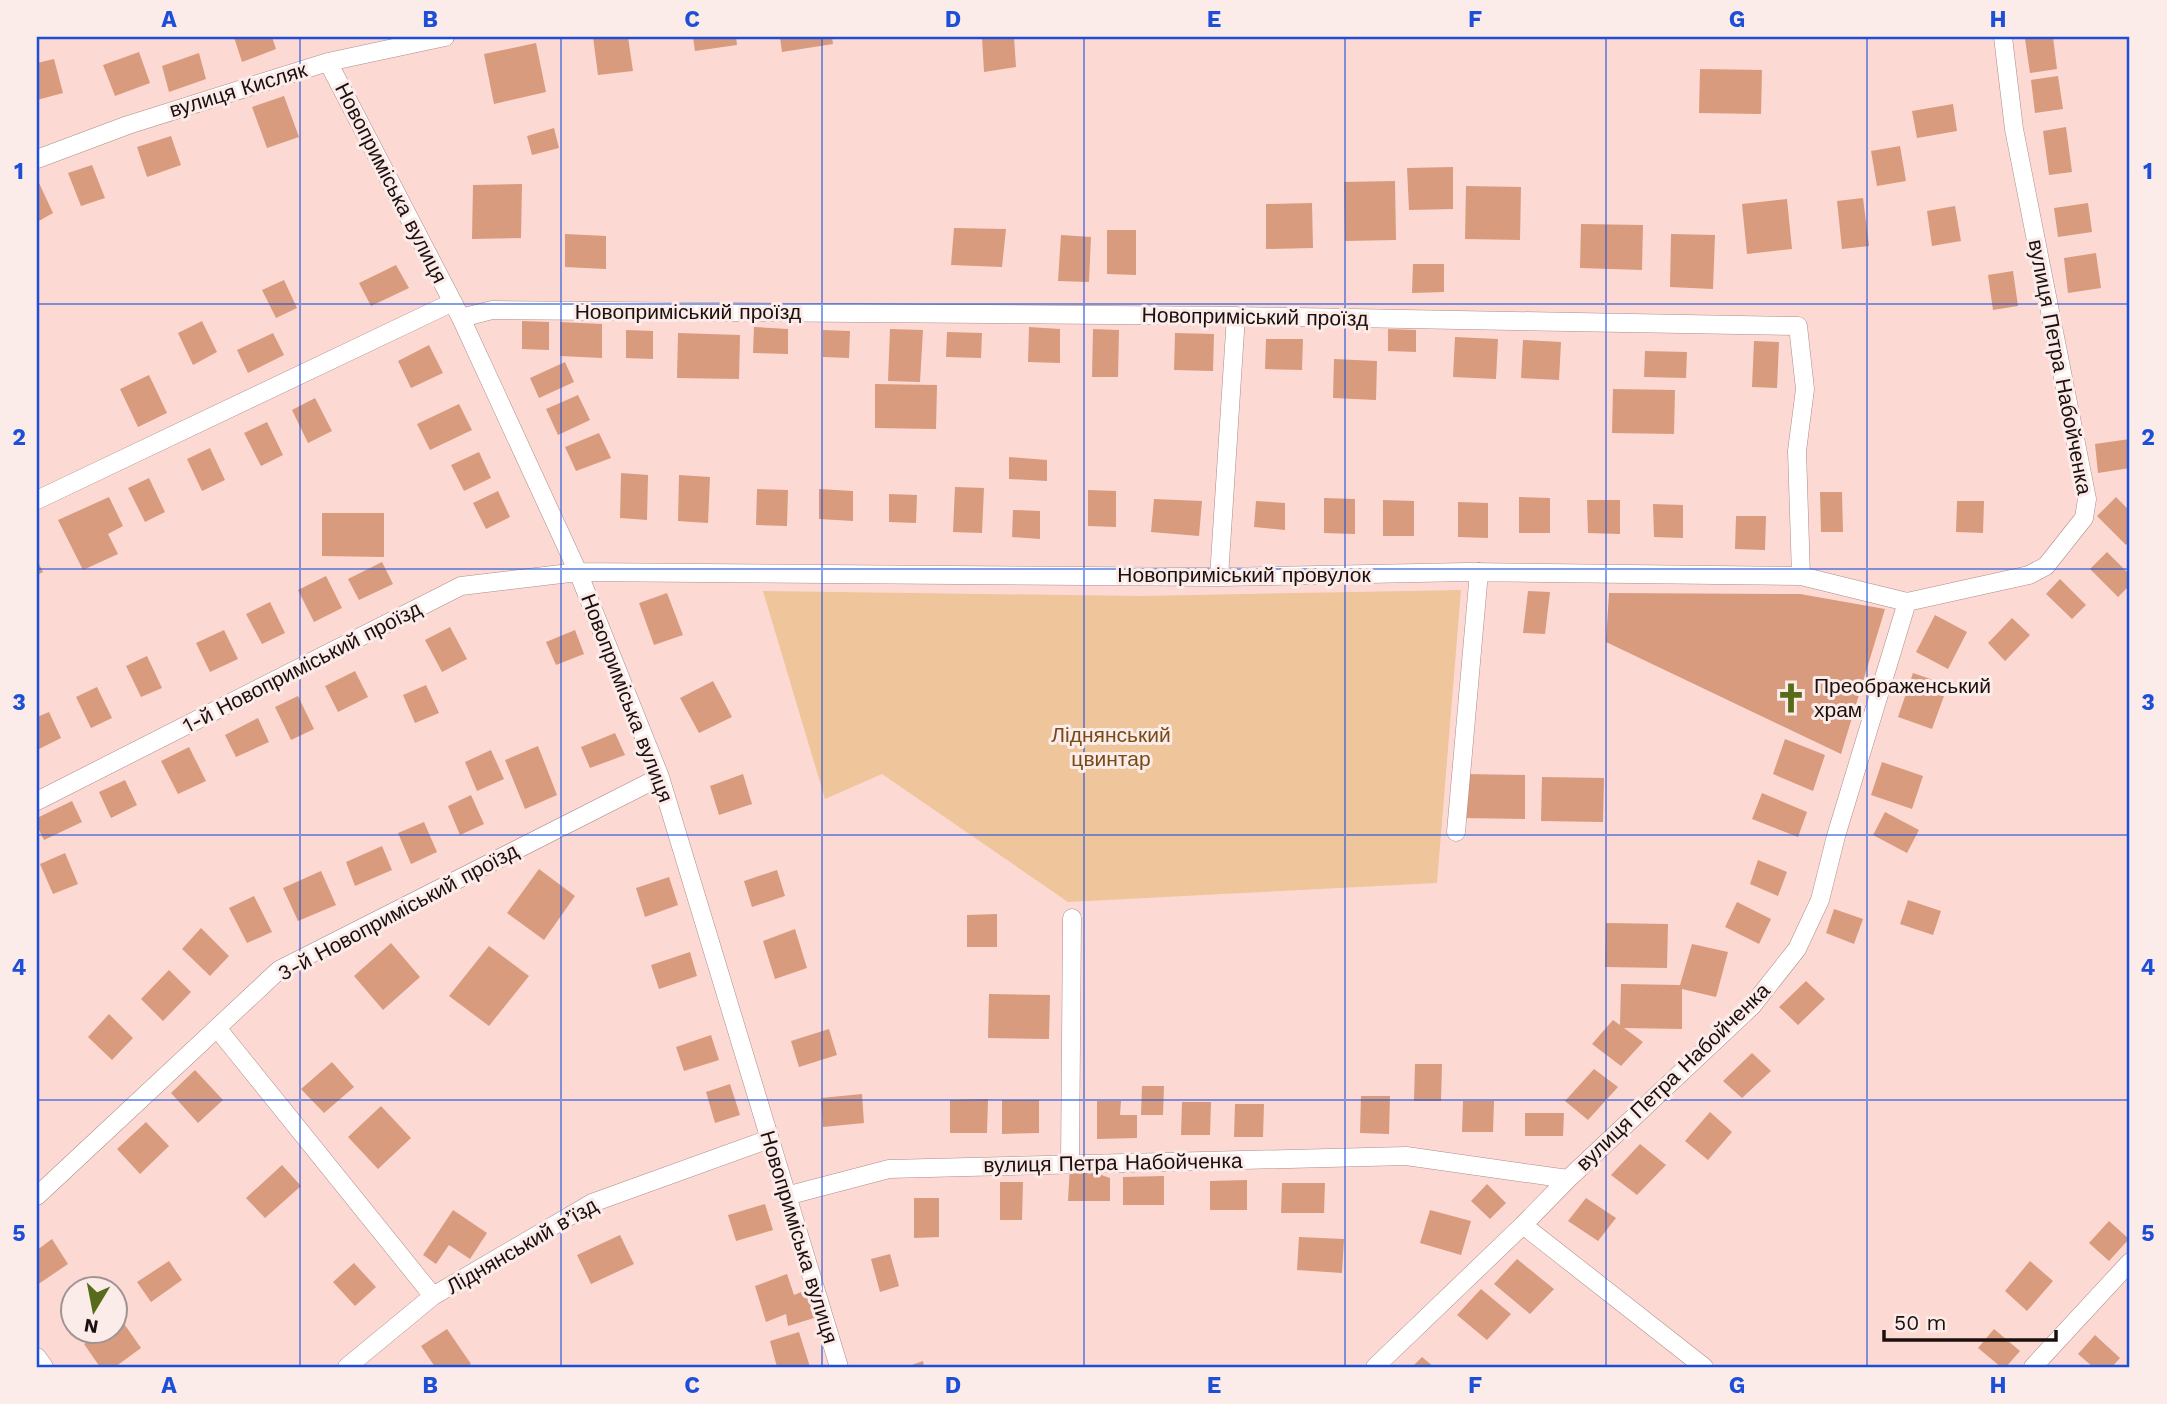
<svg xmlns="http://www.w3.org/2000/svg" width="2167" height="1404" font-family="'Work Sans',sans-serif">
  <rect width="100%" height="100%" fill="#fdd9d4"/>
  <path fill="#efc59c" d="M1461,590L1437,883L1068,902L882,774L825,799L763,591L1140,596Z"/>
  <path fill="#d89b7e" d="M234,37H272L276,49L242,62Z
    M593,37H628L633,71L598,75Z
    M693,37H736L737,45L695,51Z
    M780,37H832L833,44L782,52Z
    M982,37H1014L1016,67L984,72Z
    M2043,37H2053L2057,69L2030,73L2025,39Z
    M536,43L546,92L494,104L484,54Z
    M139,52L150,83L115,96L103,65Z
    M199,53L206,79L169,92L162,66Z
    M54,59L63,93L37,100V63Z
    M1700,69L1762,70L1761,114L1699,113Z
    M2058,76L2063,109L2035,113L2031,80Z
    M284,96L299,137L267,148L252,107Z
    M1953,104L1957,131L1917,138L1912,111Z
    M2066,127L2072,172L2049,175L2043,131Z
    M554,128L559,148L532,155L527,136Z
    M171,136L181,165L147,177L137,147Z
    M1900,146L1906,181L1877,186L1871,151Z
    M92,165L105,198L81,206L68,173Z
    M1453,167V209L1409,210L1407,168Z
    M1395,181L1396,240L1345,241L1344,182Z
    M39,183L53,213L37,222V184Z
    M522,184L521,238L472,239L473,185Z
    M1466,186L1521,187L1520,240L1465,239Z
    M1863,198L1869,246L1842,249L1837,201Z
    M1787,199L1792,249L1747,254L1742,204Z
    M1312,203L1313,248L1266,249V204Z
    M2088,203L2092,232L2058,237L2054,208Z
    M1955,206L1961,241L1932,246L1927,211Z
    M1581,224L1643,225L1642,270L1580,268Z
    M954,228L1006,229L1002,267L951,265Z
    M1107,230H1136V275L1107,274Z
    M565,234L606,236V269L565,267Z
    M1671,234L1715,235L1713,289L1670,287Z
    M1061,235L1091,237L1089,282L1058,281Z
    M2096,253L2101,288L2068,293L2064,258Z
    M1413,264H1444V292L1412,293Z
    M396,265L409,288L371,306L359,283Z
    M2013,271L2018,306L1993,310L1988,275Z
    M284,280L297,308L276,318L262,290Z
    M202,321L217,352L193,365L178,333Z
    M522,321L549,322V350L522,349Z
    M560,322L602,324V358L560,356Z
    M754,327L788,329V354L753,353Z
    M1029,327L1060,329V363L1028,362Z
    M890,329L923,330L920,382L888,381Z
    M1093,329L1119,330L1118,377H1092Z
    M1388,329L1416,330V352L1388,351Z
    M626,330L653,331V359L626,358Z
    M823,330L850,331L849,358L823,357Z
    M947,332L982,333L981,358L946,357Z
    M273,333L284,355L248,373L237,350Z
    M678,333L740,335L739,379L677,378Z
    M1175,333L1214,334L1213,371L1174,370Z
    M1455,337L1498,339L1496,379L1453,377Z
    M1266,339H1303L1302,370L1265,369Z
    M1523,340L1561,342L1559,380L1521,378Z
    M1754,341L1779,342L1777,388L1752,387Z
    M429,345L443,373L411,388L398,361Z
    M1645,351L1687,352L1686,378L1644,377Z
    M1334,359L1377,361L1376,400L1333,398Z
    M565,362L574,382L539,398L530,378Z
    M149,375L167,413L138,427L120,389Z
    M875,384L937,385L936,429L875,428Z
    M1613,389L1675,390L1674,434L1612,433Z
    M578,395L590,420L558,435L546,409Z
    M315,398L332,431L308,443L292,410Z
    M459,404L472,430L430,450L417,424Z
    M267,422L283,455L261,466L244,433Z
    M599,433L611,458L576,471L565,447Z
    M2130,439V468L2098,473L2095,444Z
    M210,448L225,480L202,491L187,459Z
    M479,452L491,478L464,491L451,465Z
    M1009,457L1047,460V481L1009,479Z
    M621,473L648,475L647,520L620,518Z
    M679,475L710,477L708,523L678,521Z
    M149,478L165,512L145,522L128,488Z
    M955,487L984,488L982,533L953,532Z
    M757,489L788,490L787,526L756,525Z
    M819,489L853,491V521L819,519Z
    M1088,490L1116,491V527L1088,526Z
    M498,491L510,517L486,529L473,503Z
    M1820,492H1842L1843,532H1821Z
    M889,494L917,495L916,523L889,522Z
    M109,497L123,526L108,534L118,554L83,570L58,520Z
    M1519,497L1550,498V533H1519Z
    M2116,497L2130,511V540L2126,545L2097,516Z
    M1324,498L1355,499V534L1324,533Z
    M1154,499L1202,501L1199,536L1151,532Z
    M1383,500L1414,501V536H1383Z
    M1587,500H1620V534L1588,533Z
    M1256,501L1285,503V530L1254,527Z
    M1957,501H1984L1983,533L1956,532Z
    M1458,502L1488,503V538L1458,537Z
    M1653,504L1683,505V538L1654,537Z
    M1013,510L1040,511V539L1012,537Z
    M322,513H384V557L322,556Z
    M1736,516H1766L1765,550L1735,549Z
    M2107,552L2130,575V585L2118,597L2090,569Z
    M37,560L43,572L37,575Z
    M382,562L393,584L359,600L348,579Z
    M326,576L342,608L314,622L298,590Z
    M2060,579L2086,605L2072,619L2046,594Z
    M1528,591L1550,592L1545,634L1523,633Z
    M667,593L683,635L654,645L639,603Z
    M1609,593L1800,594L1885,609L1841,754L1606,642Z
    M270,602L285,633L262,644L246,614Z
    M1935,615L1967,632L1948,669L1916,652Z
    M2012,618L2030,635L2005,661L1988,643Z
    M450,627L467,659L442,672L425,640Z
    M224,630L238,659L210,672L196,643Z
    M575,630L584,654L556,665L546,642Z
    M147,656L162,688L141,697L126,666Z
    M355,671L368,697L338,712L325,686Z
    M1913,673L1948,685L1932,729L1898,717Z
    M713,681L732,717L699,733L680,698Z
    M426,685L439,713L415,723L403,695Z
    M97,687L112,718L91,728L76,697Z
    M298,696L314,729L291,740L275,707Z
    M49,712L61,738L37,750V717Z
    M258,718L269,742L236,757L225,735Z
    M615,733L625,755L590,768L581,747Z
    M1785,739L1825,755L1813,791L1773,774Z
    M538,746L557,795L525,809L505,760Z
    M189,747L206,781L178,794L161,761Z
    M491,750L504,779L477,791L465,762Z
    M1882,762L1923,776L1912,809L1871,795Z
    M743,774L752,804L719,815L710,786Z
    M1464,774L1525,775V819L1463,818Z
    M1542,777L1604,778L1603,822L1541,821Z
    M125,780L137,805L111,818L99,792Z
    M1762,793L1807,812L1798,837L1752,819Z
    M471,795L484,824L460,835L448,806Z
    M72,801L82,822L44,840L37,826V818Z
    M1885,812L1919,830L1907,853L1873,835Z
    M424,822L437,852L411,864L398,833Z
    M382,846L392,870L355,886L346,862Z
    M65,853L78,884L53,894L40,864Z
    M1758,860L1787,872L1778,896L1750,884Z
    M539,869L575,896L544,940L507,913Z
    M777,870L785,896L752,907L744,881Z
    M321,871L336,905L298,921L283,888Z
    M669,877L678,905L645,917L636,888Z
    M254,896L272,932L247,943L229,908Z
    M1908,900L1941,911L1933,935L1900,924Z
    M1737,902L1771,919L1759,944L1725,927Z
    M1834,909L1863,919L1854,944L1826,933Z
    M997,914V947H967V915Z
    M1606,923L1668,924L1667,968L1605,967Z
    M201,928L229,956L210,976L182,949Z
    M795,929L807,968L775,979L763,941Z
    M391,943L420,977L383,1010L354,976Z
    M1692,944L1728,952L1716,997L1682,989V1029L1624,1028L1643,1042L1621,1066L1592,1044L1613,1020L1620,1025L1621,984L1680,985Z
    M489,946L529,976L489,1026L449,996Z
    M690,952L697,976L659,989L651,965Z
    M169,970L191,992L163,1021L141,999Z
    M1806,981L1825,999L1798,1025L1779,1007Z
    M989,994L1050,995L1049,1039L988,1038Z
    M109,1014L133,1038L112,1060L88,1037Z
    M829,1029L837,1055L799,1067L791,1041Z
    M711,1035L719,1060L684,1071L676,1047Z
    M1752,1053L1771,1071L1742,1098L1723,1081Z
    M332,1062L354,1087L324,1113L301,1089Z
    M1415,1064H1442L1441,1101H1414Z
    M1594,1069L1618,1087L1588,1120L1565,1101Z
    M195,1070L223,1100L198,1123L171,1093Z
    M730,1084L740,1115L715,1123L706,1092Z
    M1142,1086H1164L1163,1115H1141Z
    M862,1094L864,1123L823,1127L821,1098Z
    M1361,1096H1390L1389,1134L1360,1133Z
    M988,1099L987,1133H950V1100Z
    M1002,1100H1039V1133L1002,1134Z
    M1097,1101H1121L1120,1115H1137V1138L1097,1139Z
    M1463,1101H1494L1493,1132H1462Z
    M1182,1102H1211L1210,1135H1181Z
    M1235,1104H1264L1263,1137H1234Z
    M381,1106L411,1138L378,1169L348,1137Z
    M1710,1112L1732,1132L1708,1160L1685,1141Z
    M1525,1113H1564L1563,1136H1525Z
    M146,1122L169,1146L140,1174L117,1149Z
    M1640,1144L1666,1165L1637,1195L1611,1175Z
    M1070,1164L1110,1178V1201H1068Z
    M282,1165L301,1186L265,1218L246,1198Z
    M1164,1176V1205H1123V1177Z
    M1247,1180V1210H1210V1181Z
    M1000,1182H1023L1022,1220H1000Z
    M1282,1183H1325L1324,1213H1281Z
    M1487,1184L1506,1203L1490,1219L1471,1201Z
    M914,1198H939V1237L914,1238Z
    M1586,1198L1616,1218L1598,1241L1568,1221Z
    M765,1204L773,1230L736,1241L728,1215Z
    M453,1210L487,1233L470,1259L449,1245L436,1264L423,1255Z
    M1430,1210L1471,1221L1461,1255L1420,1243Z
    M2109,1221L2129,1239L2109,1261L2089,1243Z
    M620,1235L634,1264L591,1284L577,1255Z
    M1299,1237L1344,1239L1342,1273L1297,1270Z
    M52,1239L68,1264L37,1285V1250Z
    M890,1254L899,1286L880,1292L871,1259Z
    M1517,1259L1554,1289L1530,1314L1494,1284Z
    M169,1261L182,1280L151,1302L137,1282Z
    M2030,1261L2053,1281L2027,1311L2005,1291Z
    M354,1263L376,1287L355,1306L333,1282Z
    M787,1274L794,1295L806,1290L814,1318L788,1326L786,1314L766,1322L755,1286Z
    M1481,1289L1511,1314L1487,1340L1457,1315Z
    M120,1318L141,1348L115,1367H100L84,1344L104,1330H116V1322Z
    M447,1329L471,1364L466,1367H435L421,1346Z
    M1994,1329L2020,1351L2006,1367H2001L1978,1348Z
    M799,1332L810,1367H777L770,1341Z
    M2095,1335L2120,1358L2112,1367H2093L2078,1354Z
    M1422,1357L1434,1367H1412Z
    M923,1361L924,1367H906Z"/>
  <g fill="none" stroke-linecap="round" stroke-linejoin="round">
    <g stroke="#ad8c88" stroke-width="19">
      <path id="minor" d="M328,62L461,318L578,572L660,777L839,1367
        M37,159L128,125L328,62L445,37
        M461,318L492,310L1236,316L1798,326L1805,389L1797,451L1801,576
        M37,500L453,302
        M1219,577L1236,316
        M37,801L461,586L578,572L1219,577L1467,572L1801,576L1907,602L2029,575L2046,566L2084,518L2087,499L2014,129L2003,37
        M1456,832L1479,572
        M217,1028L433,1296
        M1070,1164L1072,918
        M37,1196L279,970L660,777
        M786,1196L889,1169L1406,1156L1568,1179
        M1523,1225L1704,1367
        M37,1357L44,1367
        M347,1367L433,1296L592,1203L769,1139
        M1375,1367L1523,1225L1568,1179L1752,1006L1797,949L1820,900L1836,836L1907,602
        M2033,1367L2130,1262"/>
    </g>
    <use href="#minor" stroke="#fff" stroke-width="18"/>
  </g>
  <path fill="none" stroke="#1d4ed8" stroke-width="2" stroke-opacity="0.55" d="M300,37V1367M561,37V1367M822,37V1367M1084,37V1367M1345,37V1367M1606,37V1367M1867,37V1367M37,304H2130M37,569H2130M37,835H2130M37,1100H2130"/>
  <defs>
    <g id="church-bare" transform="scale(2.415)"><path d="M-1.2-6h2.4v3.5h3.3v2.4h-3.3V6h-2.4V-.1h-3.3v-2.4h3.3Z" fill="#576c1a" stroke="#fbecea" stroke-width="2.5" paint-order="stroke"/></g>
  </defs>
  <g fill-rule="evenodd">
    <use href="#church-bare" x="1791" y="698"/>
  </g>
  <g text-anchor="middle" stroke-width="6" stroke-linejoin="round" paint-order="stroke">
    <g font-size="21" fill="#1c100f" stroke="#fbecea">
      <text transform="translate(238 90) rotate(-17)" y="7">вулиця Кисляк</text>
      <text transform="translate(391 183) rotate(63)" y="7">Новоприміська вулиця</text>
      <text x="688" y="319">Новоприміський проїзд</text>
      <text transform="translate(1255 317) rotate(1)" y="7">Новоприміський проїзд</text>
      <text transform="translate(2060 367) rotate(79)" y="7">вулиця Петра Набойченка</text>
      <text x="1244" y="582">Новоприміський провулок</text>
      <text transform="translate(302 667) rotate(-27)" y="7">1-й Новоприміський проїзд</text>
      <text transform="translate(627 698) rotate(69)" y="7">Новоприміська вулиця</text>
      <text transform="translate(398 912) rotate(-28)" y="7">3-й Новоприміський проїзд</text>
      <text transform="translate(1673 1077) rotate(-44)" y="7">вулиця Петра Набойченка</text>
      <text transform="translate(1113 1163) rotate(-1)" y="7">вулиця Петра Набойченка</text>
      <text transform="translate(799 1237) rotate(73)" y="7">Новоприміська вулиця</text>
      <text transform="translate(522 1246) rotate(-30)" y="7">Ліднянський в’їзд</text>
    </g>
    <g font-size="21" fill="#1c100f" stroke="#fbecea" text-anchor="start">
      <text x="1814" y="693">Преображенський<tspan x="1814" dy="24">храм</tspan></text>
    </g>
    <g font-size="21" fill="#784b14" stroke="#fbecea">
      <text x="1111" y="742">Ліднянський<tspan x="1111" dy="24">цвинтар</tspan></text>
    </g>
  </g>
  <rect width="2167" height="1404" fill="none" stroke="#fbecea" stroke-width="77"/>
  <g transform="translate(94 1310) rotate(190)"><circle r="33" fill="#fbecea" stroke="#a29492" stroke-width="2"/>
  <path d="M0-5L12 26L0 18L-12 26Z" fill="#576c1a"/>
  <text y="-10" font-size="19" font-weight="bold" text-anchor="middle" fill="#1c100f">N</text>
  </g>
  <path d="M1884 1330v10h172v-10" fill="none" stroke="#1c100f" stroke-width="3.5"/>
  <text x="1894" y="1330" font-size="21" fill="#1c100f" stroke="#fbecea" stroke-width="5" paint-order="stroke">50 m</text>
  <rect x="38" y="38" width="2090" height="1328" fill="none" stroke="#1d4ed8" stroke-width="2.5"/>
  <g font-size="23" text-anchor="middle" font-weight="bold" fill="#1d4ed8">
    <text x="169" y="27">A</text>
    <text x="430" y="27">B</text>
    <text x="692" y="27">C</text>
    <text x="953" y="27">D</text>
    <text x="1214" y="27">E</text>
    <text x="1475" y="27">F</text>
    <text x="1737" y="27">G</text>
    <text x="1998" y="27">H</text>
    <text x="19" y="179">1</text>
    <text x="2148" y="179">1</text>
    <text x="19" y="445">2</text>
    <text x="2148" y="445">2</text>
    <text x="19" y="710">3</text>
    <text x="2148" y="710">3</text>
    <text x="19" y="975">4</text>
    <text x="2148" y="975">4</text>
    <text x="19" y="1241">5</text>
    <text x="2148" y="1241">5</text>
    <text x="169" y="1393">A</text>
    <text x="430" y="1393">B</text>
    <text x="692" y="1393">C</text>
    <text x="953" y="1393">D</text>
    <text x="1214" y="1393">E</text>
    <text x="1475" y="1393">F</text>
    <text x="1737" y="1393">G</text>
    <text x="1998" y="1393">H</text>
  </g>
</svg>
